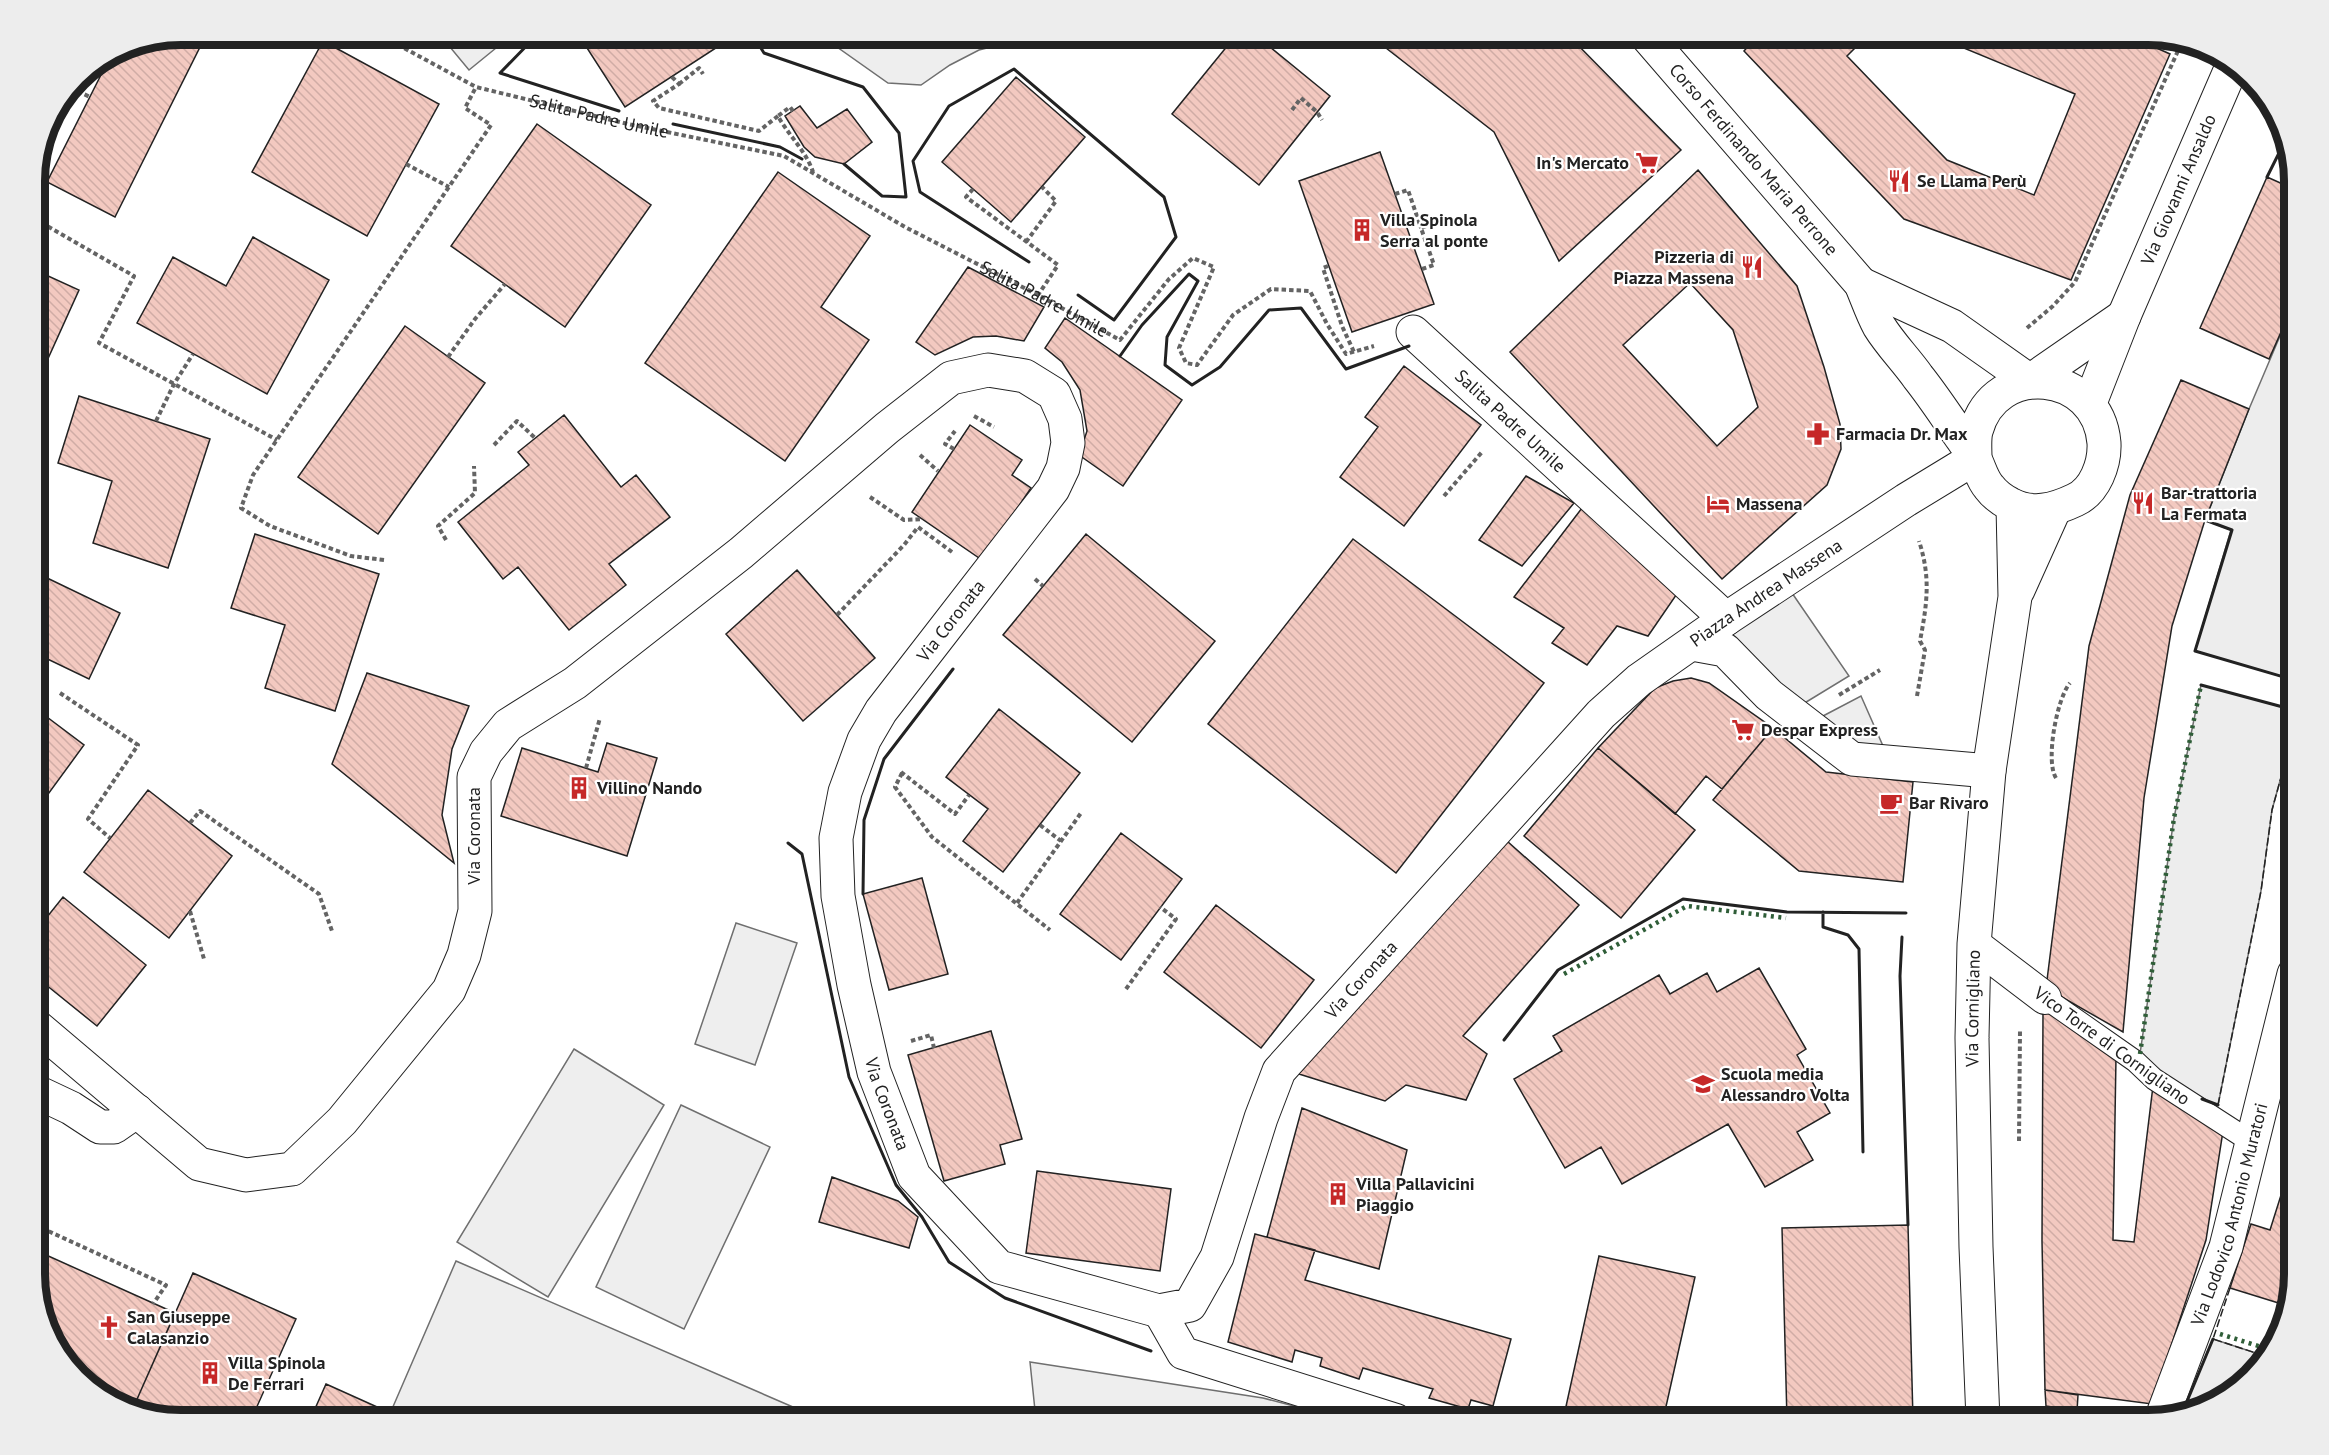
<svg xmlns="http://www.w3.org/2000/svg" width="2329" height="1455" font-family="'PT Sans',sans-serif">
  <defs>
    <pattern id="building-back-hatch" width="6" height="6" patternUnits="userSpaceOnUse" patternTransform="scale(1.5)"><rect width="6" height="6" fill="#f3c9c0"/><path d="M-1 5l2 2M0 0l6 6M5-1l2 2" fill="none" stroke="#d0aca5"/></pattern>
  </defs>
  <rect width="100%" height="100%" fill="#fff"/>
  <path fill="#eee" stroke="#6f6f6f" stroke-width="1.5" d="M440,35H512L469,70Z
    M820,35H1039L979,50L950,65L921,85L888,83Z
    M1792,593L1849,676L1803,704L1778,684L1731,633Z
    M1861,696L1883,746L1856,744L1823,716Z
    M736,923L797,943L755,1065L695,1044Z
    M574,1049L664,1105L548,1297L457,1242Z
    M681,1105L770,1147L684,1329L596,1287Z
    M456,1261L823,1420H420L392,1409Z
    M1030,1362L1263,1398L1347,1420H1036Z"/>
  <path fill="#ededed" stroke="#6f6f6f" stroke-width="1.5" d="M2294,303V680L2195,651L2231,530L2205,520L2249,409Z
    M2201,685L2294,710V730L2272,810L2261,891L2218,1105L2186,1094L2140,1054L2174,818Z
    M2213,1339L2268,1357L2221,1401L2183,1411Z"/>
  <path fill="url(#building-back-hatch)" stroke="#222" stroke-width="1.5" fill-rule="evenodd" d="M182,34L202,43L115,217L47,182L111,55L126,46Z
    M578,34H715L722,44L625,107Z
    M1237,34H1254L1330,96L1259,185L1172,114Z
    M1368,34H1567L1681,150L1559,261L1494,132Z
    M1759,34H1869L1847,56L1947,160L2034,195L2075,94L1930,34H2125L2170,54L2071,280L1904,219L1744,51Z
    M323,41L439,104L367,236L252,172Z
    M1016,77L1085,137L1011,222L942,162Z
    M800,106L817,128L847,109L872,142L844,164L815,157L804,147L785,116Z
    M537,124L651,205L565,327L451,246Z
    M1380,152L1434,304L1352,332L1299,181Z
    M1698,170L1797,286L1824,367L1840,424L1841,449L1827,485L1722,579L1510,352ZM1690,283L1733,330L1758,407L1717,446L1623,345Z
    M778,172L870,236L821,307L869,340L785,461L645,363Z
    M2267,177L2294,189V303L2269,359L2200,328Z
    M253,237L329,280L267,394L137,323L173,257L226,286Z
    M968,267L1044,307L1024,341L996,336L973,337L935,355L916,342Z
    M35,270L79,290L41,374L35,372Z
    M1065,318L1182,400L1123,486L1079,455L1087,431L1080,390L1062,362L1045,348Z
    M405,326L485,383L378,534L298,477Z
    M1404,366L1481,425L1404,526L1340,477L1378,427L1365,417Z
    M2181,380L2249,409L2205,520L2172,626L2144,798L2123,1032L2046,988L2089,646L2130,495Z
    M79,396L210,439L168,568L93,543L112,481L58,463Z
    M564,415L621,487L636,475L670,517L609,564L626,585L569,630L518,567L503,579L458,522L529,465L518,452Z
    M970,425L1022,460L1012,475L1031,488L982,560L912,512Z
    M1526,476L1574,503L1522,566L1479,540Z
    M1582,508L1681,588L1648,636L1617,626L1587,665L1552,643L1564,628L1514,597Z
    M255,534L379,574L335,711L265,688L285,625L231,608Z
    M1086,534L1215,641L1132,742L1003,635Z
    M1353,539L1544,683L1396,873L1208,724Z
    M797,570L875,658L803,721L726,634Z
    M45,577L120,613L89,679L35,653V598Z
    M367,673L469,706L452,749L442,815L454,863L332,764Z
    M1691,678L1709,683L1773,728L1722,789L1706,776L1675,814L1598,748L1655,688L1673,681Z
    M35,708L84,745L35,812Z
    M999,709L1080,773L1003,872L963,841L988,809L946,777Z
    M1773,728L1826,772L1913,782L1903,882L1799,871L1713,800Z
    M607,743L657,758L627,856L501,816L522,748L598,772Z
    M1598,748L1695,830L1621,918L1524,836Z
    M148,790L232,856L169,938L84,872Z
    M1121,833L1182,879L1121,960L1060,914Z
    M1507,841L1579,905L1463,1036L1487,1054L1466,1100L1406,1085L1385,1101L1299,1074L1305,1061Z
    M922,878L948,974L889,990L863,894Z
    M63,897L146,965L97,1026L35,976V932Z
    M1216,905L1314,980L1261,1048L1164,972Z
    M1759,968L1806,1049L1797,1055L1830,1113L1797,1132L1813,1160L1765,1187L1728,1124L1622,1184L1601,1147L1565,1168L1514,1079L1562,1051L1553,1036L1659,975L1670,994L1707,973L1717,992Z
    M2043,1011H2054L2116,1057L2113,1240L2134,1242L2153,1086L2223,1131L2206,1240L2152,1404L2045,1390L2042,1241Z
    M991,1031L1022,1139L1000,1145L1005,1164L944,1181L908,1055Z
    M1302,1108L1407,1150L1379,1269L1267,1237Z
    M2294,1154V1274L2285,1305L2230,1288L2251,1224L2270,1230Z
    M1037,1171L1171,1189L1160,1271L1026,1253Z
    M832,1177L898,1201L918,1217L909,1248L819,1222Z
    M1908,1225L1913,1420H1787L1782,1228Z
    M1255,1234L1315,1250L1305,1280L1511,1339L1493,1406L1471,1400L1468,1409L1429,1398L1433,1389L1363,1368L1359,1379L1320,1366L1322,1358L1295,1350L1292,1362L1228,1342Z
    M35,1250L175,1313L134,1406L100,1396L54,1347L35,1283Z
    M1599,1256L1695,1277L1663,1420H1609L1565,1411Z
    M193,1273L296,1319L251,1420H182L134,1406Z
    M326,1384L406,1420H310Z
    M2045,1390L2078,1395L2077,1411L2046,1406Z
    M2046,1406L2077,1411L2138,1420H2046Z
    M1544,1410L1582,1418V1420H1542Z"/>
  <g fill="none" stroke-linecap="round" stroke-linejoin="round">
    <g stroke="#222" stroke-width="23">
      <path id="service" d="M2045,998L2135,1061L2154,1079L2253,1143"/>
    </g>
    <g stroke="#222" stroke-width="34">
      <path id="pedestrian" d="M1974,944L2045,998
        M1159,1311L1183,1353L1396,1420"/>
    </g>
    <g stroke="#222" stroke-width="35">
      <g id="minor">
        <path id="s2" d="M1413,332L1726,619"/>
        <path d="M35,1091L71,1108L100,1127H114L137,1111"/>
        <path id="s3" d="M2162,1417L2226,1247L2294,974"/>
      </g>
    </g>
    <g stroke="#222" stroke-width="35">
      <g id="tertiary">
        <path d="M1692,644L1725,650L1769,695L1852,759L1989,771"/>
        <path id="s4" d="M35,1025L199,1164L246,1175L292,1169L342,1121L449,990L464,955L475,911L474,777L486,752L508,725L575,683L741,553L887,428L951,378L988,370L1025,376L1054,394L1065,419L1068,443L1063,468L1053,489L881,711L864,740L845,792L836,838L838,896L854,985L874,1072L914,1176L999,1267L1159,1311L1190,1305L1217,1257L1261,1118L1279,1071L1601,714L1639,680L1726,619L1906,500L1975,458"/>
      </g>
    </g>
    <g stroke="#222" stroke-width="35">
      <g id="secondary">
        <path id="s5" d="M1645,34L1861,284C1867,298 1872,313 1879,326C1890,344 1906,360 1918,377C1934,397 1948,419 1963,440C1967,446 1973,452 1975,459C1980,469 1982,479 1989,487C1995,495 2002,500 2010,504C2032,516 2054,510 2075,500C2095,491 2105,464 2104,443C2098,369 1995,359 1976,431C1974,439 1975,449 1975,458"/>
        <path d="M1861,284L1952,326L2030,381"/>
        <path d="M2030,381L2124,316"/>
        <path id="s6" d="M2090,403L2124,316L2233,64"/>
        <path d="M2018,590L2054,510"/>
        <path id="s7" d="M1983,1420L1976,1247L1972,1038L1974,944L1989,771L2015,597L2013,506"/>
      </g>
    </g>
    <g stroke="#646464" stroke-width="4" stroke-dasharray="4.5 3" stroke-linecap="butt">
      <path id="s1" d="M378,34L476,87L628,124L784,156L905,227L1038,295L1120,340L1169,279L1193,258L1214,267L1179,348L1186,363L1197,365L1233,315L1271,289L1310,291L1327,324L1346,354L1374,346"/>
      <path d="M672,77L679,84L653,101L659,108L759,131L778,116"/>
      <path d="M679,84L699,68L703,74"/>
      <path d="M71,88L90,97"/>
      <path d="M1292,110L1301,98L1317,112L1322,120"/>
      <path d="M793,111L790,107L778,116C789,136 806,151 813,172"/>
      <path d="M406,164L449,187"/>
      <path d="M973,189L966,197L1058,265L1038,295"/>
      <path d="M1395,194L1408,190L1421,228"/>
      <path d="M35,219L134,276L99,343L277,440"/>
      <path d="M1026,242L1056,201L1042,187"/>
      <path d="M1328,266L1323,268L1342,326L1354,352"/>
      <path d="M1422,269L1434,265L1421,228L1442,220"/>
      <path d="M2027,328L2053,306L2075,282L2181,44"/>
      <path d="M448,357L475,319L505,284"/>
      <path d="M974,416L994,427"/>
      <path d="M156,421L174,384L193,354"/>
      <path d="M494,445L517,421L535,438"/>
      <path d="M954,449L945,444L955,431"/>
      <path d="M920,455L938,471"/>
      <path d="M1444,496L1482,452"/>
      <path d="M870,497L904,520L923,519"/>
      <path d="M446,540L438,526L475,493L474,466"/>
      <path d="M384,560L351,556L270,526L241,508L253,475L491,125L465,108L476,87"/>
      <path d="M1035,579L1043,586"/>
      <path d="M837,615L904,545L918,527L952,552"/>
      <path d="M60,693L138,745L88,819L110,838"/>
      <path d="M1839,695L1880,670"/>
      <path d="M1917,696L1925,650L1920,641C1927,604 1931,578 1919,541"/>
      <path d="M586,768L600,718"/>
      <path d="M901,772L955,814L969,795"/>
      <path d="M902,773L895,787L932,837L1050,930"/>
      <path d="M2056,778C2045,761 2057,698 2070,683"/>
      <path d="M190,823L200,811L319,894L332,931"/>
      <path d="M1040,825L1061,841"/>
      <path d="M1017,903L1081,813"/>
      <path d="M190,911L204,959"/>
      <path d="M1126,989L1176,919L1160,907"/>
      <path d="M911,1041L931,1035L934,1048"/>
      <path d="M2019,1141L2020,1031"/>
      <path d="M35,1147L42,1139"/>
      <path d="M35,1225L166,1285L153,1304"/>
    </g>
    <use href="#service" stroke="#fff" stroke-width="21"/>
    <use href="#pedestrian" stroke="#fff" stroke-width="32"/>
    <use href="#minor" stroke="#fff" stroke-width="33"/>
    <use href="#tertiary" stroke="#fff" stroke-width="33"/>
    <use href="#secondary" stroke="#fff" stroke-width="33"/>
    <path stroke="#2f5e38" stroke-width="4.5" stroke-dasharray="3 4.5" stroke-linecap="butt" d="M1564,974L1687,906L1786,918
      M2140,1054L2174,818L2201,685
      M2220,1334L2271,1350"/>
    <path stroke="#222" stroke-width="1.5" stroke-dasharray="8 3" stroke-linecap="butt" d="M2218,1105L2261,891L2272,810L2294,730
      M2230,1288L2213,1339L2268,1357"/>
    <path stroke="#222" stroke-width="3" d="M538,34L500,73L619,111
      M752,34L764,53L863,87L899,133L906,197L882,196L844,164
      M673,124L780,147L802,159
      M2267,177L2284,143
      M1029,262L920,192L913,161L949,106L1014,69L1164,197L1176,237L1114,320L1078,295
      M1120,356L1142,325L1189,274L1198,281L1167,337L1165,365L1192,385L1220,367L1269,310L1301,308L1346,369L1409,346
      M2205,520L2232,530L2195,651L2294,680
      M2201,685L2294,710
      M788,843L802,854L849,1077L896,1185L922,1217L949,1262L1005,1298L1151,1351
      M863,894L864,820L884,759L953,669
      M1823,912V927L1848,935L1859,949L1863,1152
      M1902,937L1900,976L1908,1225
      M1504,1040L1558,970L1683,899L1787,912L1906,913
      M2202,1099L2218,1105
      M2183,1411L2213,1339"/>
  </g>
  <defs>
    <g id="supermarket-bare" transform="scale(1.8)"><path d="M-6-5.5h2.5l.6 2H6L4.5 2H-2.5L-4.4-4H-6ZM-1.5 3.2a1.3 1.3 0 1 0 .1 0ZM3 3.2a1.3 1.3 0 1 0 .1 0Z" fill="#c62828" stroke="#fff" stroke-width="2.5" paint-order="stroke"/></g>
    <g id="restaurant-bare" transform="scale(1.8)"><path d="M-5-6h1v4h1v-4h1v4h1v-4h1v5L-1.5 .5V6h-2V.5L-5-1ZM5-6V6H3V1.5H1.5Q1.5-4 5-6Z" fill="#c62828" stroke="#fff" stroke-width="2.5" paint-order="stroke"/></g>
    <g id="building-bare" transform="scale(1.8)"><path d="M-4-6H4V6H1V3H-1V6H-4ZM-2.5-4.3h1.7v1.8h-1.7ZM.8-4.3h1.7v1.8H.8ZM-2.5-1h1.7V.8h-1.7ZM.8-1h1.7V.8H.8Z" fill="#c62828" stroke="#fff" stroke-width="2.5" paint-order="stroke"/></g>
    <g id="pharmacy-bare" transform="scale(1.8)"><path d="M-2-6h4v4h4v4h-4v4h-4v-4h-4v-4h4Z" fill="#c62828" stroke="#fff" stroke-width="2.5" paint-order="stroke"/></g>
    <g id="hotel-bare" transform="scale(1.8)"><path d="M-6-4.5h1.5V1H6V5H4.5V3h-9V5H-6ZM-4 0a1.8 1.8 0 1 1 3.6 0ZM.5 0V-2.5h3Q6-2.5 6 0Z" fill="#c62828" stroke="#fff" stroke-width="2.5" paint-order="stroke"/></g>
    <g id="cafe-bare" transform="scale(1.8)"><path d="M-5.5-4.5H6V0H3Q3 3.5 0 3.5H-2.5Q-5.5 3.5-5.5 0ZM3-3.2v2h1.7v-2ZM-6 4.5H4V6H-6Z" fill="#c62828" stroke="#fff" stroke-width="2.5" paint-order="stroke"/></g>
    <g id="school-bare" transform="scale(1.8)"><path d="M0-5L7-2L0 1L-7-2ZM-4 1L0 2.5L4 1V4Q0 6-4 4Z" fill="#c62828" stroke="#fff" stroke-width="2.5" paint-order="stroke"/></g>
    <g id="church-bare" transform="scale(1.8)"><path d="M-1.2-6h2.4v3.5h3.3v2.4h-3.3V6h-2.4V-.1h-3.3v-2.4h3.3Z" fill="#c62828" stroke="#fff" stroke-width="2.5" paint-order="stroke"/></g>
  </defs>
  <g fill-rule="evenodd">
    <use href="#supermarket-bare" x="1647" y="163"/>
    <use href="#restaurant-bare" x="1899" y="181"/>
    <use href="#building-bare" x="1362" y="230"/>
    <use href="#restaurant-bare" x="1752" y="267"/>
    <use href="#pharmacy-bare" x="1818" y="434"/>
    <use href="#restaurant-bare" x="2143" y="503"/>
    <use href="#hotel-bare" x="1718" y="504"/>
    <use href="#supermarket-bare" x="1743" y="730"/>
    <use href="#building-bare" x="579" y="788"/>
    <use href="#cafe-bare" x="1891" y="803"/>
    <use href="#school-bare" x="1703" y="1084"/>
    <use href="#building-bare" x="1338" y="1194"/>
    <use href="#church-bare" x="109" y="1327"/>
    <use href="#building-bare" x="210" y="1373"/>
  </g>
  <g text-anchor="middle" stroke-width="4.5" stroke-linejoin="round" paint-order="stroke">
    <g font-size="18" fill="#222" stroke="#fff">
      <text dy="6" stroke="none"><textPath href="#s1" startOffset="238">Salita Padre Umile</textPath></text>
      <text dy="6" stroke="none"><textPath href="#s5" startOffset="166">Corso Ferdinando Maria Perrone</textPath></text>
      <text dy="6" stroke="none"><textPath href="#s6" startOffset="231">Via Giovanni Ansaldo</textPath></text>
      <text dy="6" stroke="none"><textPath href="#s1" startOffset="724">Salita Padre Umile</textPath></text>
      <text dy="6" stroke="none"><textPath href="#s2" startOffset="132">Salita Padre Umile</textPath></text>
      <text dy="6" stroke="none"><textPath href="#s4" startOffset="3626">Piazza Andrea Massena</textPath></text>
      <text transform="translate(951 621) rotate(-52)" y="6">Via Coronata</text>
      <text transform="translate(474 836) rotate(-90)" y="6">Via Coronata</text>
      <text dy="6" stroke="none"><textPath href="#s4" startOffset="3063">Via Coronata</textPath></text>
      <text dy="6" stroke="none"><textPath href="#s7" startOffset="412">Via Cornigliano</textPath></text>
      <text transform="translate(2112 1046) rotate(36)" y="6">Vico Torre di Cornigliano</text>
      <text dy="6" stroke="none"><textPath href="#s4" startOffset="2290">Via Coronata</textPath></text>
      <text dy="6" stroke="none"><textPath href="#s3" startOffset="214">Via Lodovico Antonio Muratori</textPath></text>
    </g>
    <g font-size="18" font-weight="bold" fill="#222" stroke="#fff" text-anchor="start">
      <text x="1629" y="169" text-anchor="end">In's Mercato</text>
      <text x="1917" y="187">Se Llama Perù</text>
      <text x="1380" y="226">Villa Spinola<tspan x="1380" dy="21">Serra al ponte</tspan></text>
      <text x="1734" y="263" text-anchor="end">Pizzeria di<tspan x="1734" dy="21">Piazza Massena</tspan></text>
      <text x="1836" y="440">Farmacia Dr. Max</text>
      <text x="2161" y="499">Bar-trattoria<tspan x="2161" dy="21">La Fermata</tspan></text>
      <text x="1736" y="510">Massena</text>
      <text x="1761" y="736">Despar Express</text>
      <text x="597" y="794">Villino Nando</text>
      <text x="1909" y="809">Bar Rivaro</text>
      <text x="1721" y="1080">Scuola media<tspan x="1721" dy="21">Alessandro Volta</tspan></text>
      <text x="1356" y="1190">Villa Pallavicini<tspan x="1356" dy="21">Piaggio</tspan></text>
      <text x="127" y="1323">San Giuseppe<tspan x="127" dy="21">Calasanzio</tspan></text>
      <text x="228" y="1369">Villa Spinola<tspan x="228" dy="21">De Ferrari</tspan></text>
    </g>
  </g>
  <path d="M0 0H2329V1455H0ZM181 45H2148A136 136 0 0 1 2284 181V1274A136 136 0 0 1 2148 1410H181A136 136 0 0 1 45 1274V181A136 136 0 0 1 181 45Z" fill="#ededed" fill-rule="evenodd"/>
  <path fill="none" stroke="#222" stroke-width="8" d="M181 45H2148A136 136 0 0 1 2284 181V1274A136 136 0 0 1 2148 1410H181A136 136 0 0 1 45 1274V181A136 136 0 0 1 181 45Z"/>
</svg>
